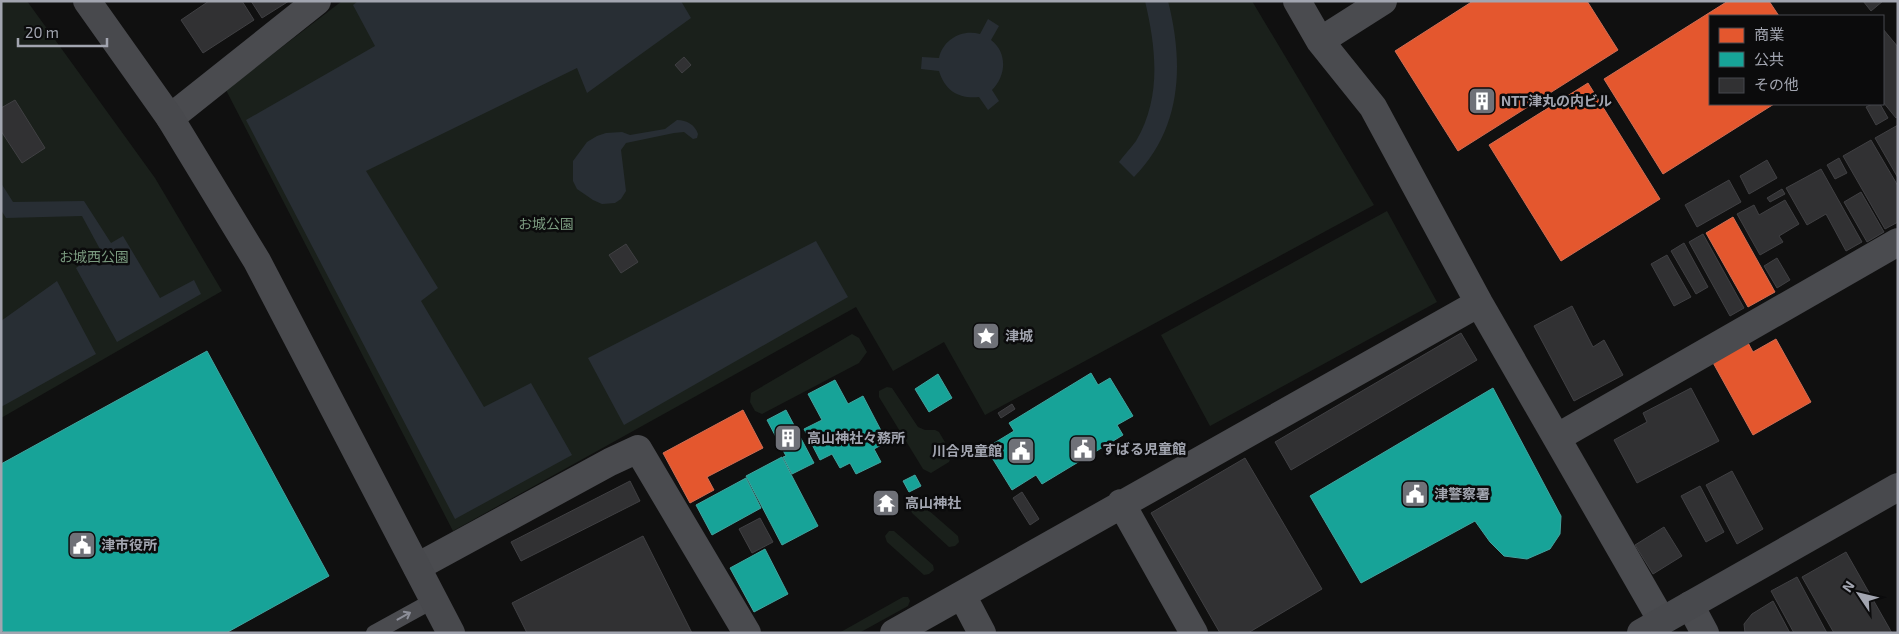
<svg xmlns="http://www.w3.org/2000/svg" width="1899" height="634" font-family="'Exo 2','Noto Sans JP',sans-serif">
  <rect width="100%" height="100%" fill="#101010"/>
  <path fill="#1a201b" d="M1,1H27L155,178L222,291L1,418Z
    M342,1H1252L1374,205L985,415L944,342L893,371L856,307L453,531L226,90Z
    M1387,211L1437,302L1210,426L1161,335Z
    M852,334L859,338L867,352L859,363L762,414L755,411L750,402L751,393Z
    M887,387L892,388L918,427L925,430H935L939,432L952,454L949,462L931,473L923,469L879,397V391Z
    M919,502L958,536L959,542L955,546L949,547L912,513L910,508L915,503Z
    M889,531H894L933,565L934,570L929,574L924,575L887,542L885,536Z
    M903,597H908L910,601L908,606L859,633H839Z"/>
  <path fill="#282e34" d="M358,1H681L691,18L587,93L577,68L366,171L438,288L421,301L484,407L531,383L572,455L455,519L246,120L375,46L353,5Z
    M1145,1H1168C1184,64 1182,128 1134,177L1119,162C1124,155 1131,148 1136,141C1162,97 1156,48 1145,1Z
    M988,19L999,26L991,40C1008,53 1006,76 992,90L999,101L988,110L979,97C959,99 945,91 939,71L921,69L922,57L939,58C943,40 961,29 980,34Z
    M677,120C687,120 695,125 698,134L697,138L693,139L684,132L674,133L626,143L621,150L626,191L621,199L615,203L602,204L593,200L577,189L573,181V161L587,142L597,136L606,133L622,132L630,135L665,129Z
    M1,183L13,202L84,201L111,243L123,236L160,298L194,280L201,294L117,342L76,268L101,251L82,216L6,218L1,210Z
    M816,241L848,297L624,425L588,358Z
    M57,281L96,354L1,407V321Z"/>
  <path fill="#e4572e" stroke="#d06e55" d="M1473,1H1587L1618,50L1458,151L1395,51Z
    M1728,1H1769L1779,16H1710V104H1774L1663,174L1604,79Z
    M1588,83L1660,199L1561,261L1489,145Z
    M1733,217L1775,292L1748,307L1706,233Z
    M1746,339L1753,352L1776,339L1811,402L1753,435L1711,359Z
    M743,410L763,448L707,477L714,490L690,503L663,453Z"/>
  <path fill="#17a398" stroke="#41a49f" d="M207,351L329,576L226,633H4L1,628V464Z
    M1091,373L1098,385L1110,378L1133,416L1117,425L1123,435L1042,484L1036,475L1012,490L986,448L1014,431L1009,423Z
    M938,374L952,398L929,412L915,389Z
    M835,380L848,404L863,396L887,442L874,449L881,462L856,474L850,463L840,468L832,454L820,460L804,429L822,420L808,394Z
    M1493,388L1561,516L1560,534L1550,549L1527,559L1504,556L1490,542L1475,521L1361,583L1310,496Z
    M786,410L814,463L792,474L783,457L786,456L767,420Z
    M782,457L818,526L782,545L746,476Z
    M915,475L921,486L909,492L903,481Z
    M746,478L761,508L712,535L696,505Z
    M765,549L788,594L754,612L730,568Z"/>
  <path fill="#313133" stroke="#404043" d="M209,1H242L254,20L203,53L181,20Z
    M251,1H289L262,18Z
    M1863,1H1883L1871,11Z
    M1883,29L1898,47V117L1896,118L1883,102Z
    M684,57L691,65L682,73L675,65Z
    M15,100L45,148L22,163L1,131V108Z
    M1872,104H1880L1888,118L1876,125L1866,107Z
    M1898,125V178L1875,138Z
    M1871,140L1898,186V222L1885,229L1843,156Z
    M1839,158L1847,173L1835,179L1827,165Z
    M1767,160L1777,178L1749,194L1740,176Z
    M1821,169L1862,242L1846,251L1826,214L1807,225L1786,188Z
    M1729,180L1741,202L1697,227L1685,205Z
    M1782,189L1785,194L1770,202L1767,198Z
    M1861,192L1884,232L1867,242L1844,202Z
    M1785,200L1799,224L1779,236L1783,242L1760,255L1737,214L1754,205L1759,215Z
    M1703,234L1744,308L1730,316L1689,242Z
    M1684,243L1708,287L1696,294L1671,251Z
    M626,244L638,262L621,273L609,255Z
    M1667,255L1691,297L1674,306L1651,264Z
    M1777,258L1790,280L1777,288L1764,266Z
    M1572,306L1593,347L1604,340L1623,375L1574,401L1534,326Z
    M1461,333L1477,360L1291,470L1275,442Z
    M1691,388L1719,441L1637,483L1614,440L1647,422L1643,413Z
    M1012,404L1015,409L1001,418L998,413Z
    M1245,458L1322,589L1248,633H1220L1151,513Z
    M1732,471L1763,529L1737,544L1706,485Z
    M630,481L640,501L521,561L511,542Z
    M1700,486L1724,532L1706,542L1681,496Z
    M1022,492L1039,519L1030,525L1013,498Z
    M760,518L773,542L752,553L739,529Z
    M1664,527L1682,556L1653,574L1635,545Z
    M643,536L692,633H527L512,603Z
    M1846,552L1892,633H1834L1802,577Z
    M1797,577L1827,633H1794L1771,591Z
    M1773,601L1790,633H1745L1744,624L1752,614Z"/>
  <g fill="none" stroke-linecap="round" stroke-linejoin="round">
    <path stroke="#4a4b4f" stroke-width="16" d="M374,633L434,600"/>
    <path stroke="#4a4b4f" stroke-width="28" d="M1297,1L1320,41L1373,107L1479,303L1662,621
      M1320,41L1383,1
      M170,118L317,1
      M1558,437L1898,242
      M1121,503L1194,633
      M417,567L610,462L638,449L747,633
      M962,595L982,633
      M1690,605L1705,633
      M894,633L1479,303"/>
    <path stroke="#48494d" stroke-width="28" d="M87,1L170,118L257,261L451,633
      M1641,633L1898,487"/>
  </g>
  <defs><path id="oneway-shaft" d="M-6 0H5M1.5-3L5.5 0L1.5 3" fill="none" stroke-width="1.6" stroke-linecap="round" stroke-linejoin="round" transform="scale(1.25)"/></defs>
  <use stroke="#8c8e98" href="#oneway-shaft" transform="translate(404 616) rotate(-29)"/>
  <defs>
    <g id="building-square" transform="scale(1.4375)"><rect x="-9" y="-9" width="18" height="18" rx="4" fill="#6f7178" stroke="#0b0b0c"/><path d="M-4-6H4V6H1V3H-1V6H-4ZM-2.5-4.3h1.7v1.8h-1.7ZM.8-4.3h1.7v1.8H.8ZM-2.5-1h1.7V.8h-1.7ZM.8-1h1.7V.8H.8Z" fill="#fff"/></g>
    <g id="sight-square" transform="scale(1.4375)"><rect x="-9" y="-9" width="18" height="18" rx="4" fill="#6f7178" stroke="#0b0b0c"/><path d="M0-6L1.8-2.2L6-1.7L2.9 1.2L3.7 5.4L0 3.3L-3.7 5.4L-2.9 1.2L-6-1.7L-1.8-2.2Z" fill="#fff"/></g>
    <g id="civic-square" transform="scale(1.4375)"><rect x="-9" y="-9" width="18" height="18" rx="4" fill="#6f7178" stroke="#0b0b0c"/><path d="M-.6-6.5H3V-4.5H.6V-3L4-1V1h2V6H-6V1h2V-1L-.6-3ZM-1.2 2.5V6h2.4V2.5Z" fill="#fff"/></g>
    <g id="temple-square" transform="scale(1.4375)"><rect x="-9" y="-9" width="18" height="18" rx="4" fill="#6f7178" stroke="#0b0b0c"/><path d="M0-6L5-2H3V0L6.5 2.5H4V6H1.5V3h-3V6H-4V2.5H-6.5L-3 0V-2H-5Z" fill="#fff"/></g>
  </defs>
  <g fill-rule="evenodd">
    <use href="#building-square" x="1482" y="101"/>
    <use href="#sight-square" x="986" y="336"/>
    <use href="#building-square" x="788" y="438"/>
    <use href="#civic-square" x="1083" y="449"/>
    <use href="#civic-square" x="1021" y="451"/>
    <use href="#civic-square" x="1415" y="494"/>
    <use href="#temple-square" x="886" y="503"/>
    <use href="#civic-square" x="82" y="545"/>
  </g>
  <g text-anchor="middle" stroke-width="5" stroke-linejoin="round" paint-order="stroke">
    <g font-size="14" font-weight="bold" fill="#a2a5b0" stroke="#0b0b0c" text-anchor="start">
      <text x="1501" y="106">NTT津丸の内ビル</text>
      <text x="1005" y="341">津城</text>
      <text x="807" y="443">高山神社々務所</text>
      <text x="1102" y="454">すばる児童館</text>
      <text x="1002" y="456" text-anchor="end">川合児童館</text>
      <text x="1434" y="499">津警察署</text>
      <text x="905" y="508">高山神社</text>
      <text x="101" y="550">津市役所</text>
    </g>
    <g font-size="14" fill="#7a9a7f" stroke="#0b0b0c">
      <text x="546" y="229">お城公園</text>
      <text x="94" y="262">お城西公園</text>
    </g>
  </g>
  <rect width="1899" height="634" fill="none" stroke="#a2a5b0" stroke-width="5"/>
  <rect x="1709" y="15" width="175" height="90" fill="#0b0b0c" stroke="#47494e"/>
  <rect x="1719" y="28" width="25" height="15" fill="#e4572e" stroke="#47494e"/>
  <text x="1754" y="40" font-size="15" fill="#a2a5b0">商業</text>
  <rect x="1719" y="52" width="25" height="15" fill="#17a398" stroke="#47494e"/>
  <text x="1754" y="65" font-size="15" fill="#a2a5b0">公共</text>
  <rect x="1719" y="78" width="25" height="15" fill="#313133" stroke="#47494e"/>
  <text x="1754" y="90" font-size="15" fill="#a2a5b0">その他</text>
  <g transform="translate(1859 594) rotate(305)" stroke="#0b0b0c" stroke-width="4" paint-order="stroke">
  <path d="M0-4L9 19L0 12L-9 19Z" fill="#a2a5b0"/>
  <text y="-8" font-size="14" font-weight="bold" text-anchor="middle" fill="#a2a5b0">N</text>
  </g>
  <path d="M18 38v8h89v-8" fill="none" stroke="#a2a5b0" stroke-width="2.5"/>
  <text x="25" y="38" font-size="15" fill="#a2a5b0" stroke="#0b0b0c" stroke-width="4" paint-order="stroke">20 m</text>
</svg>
